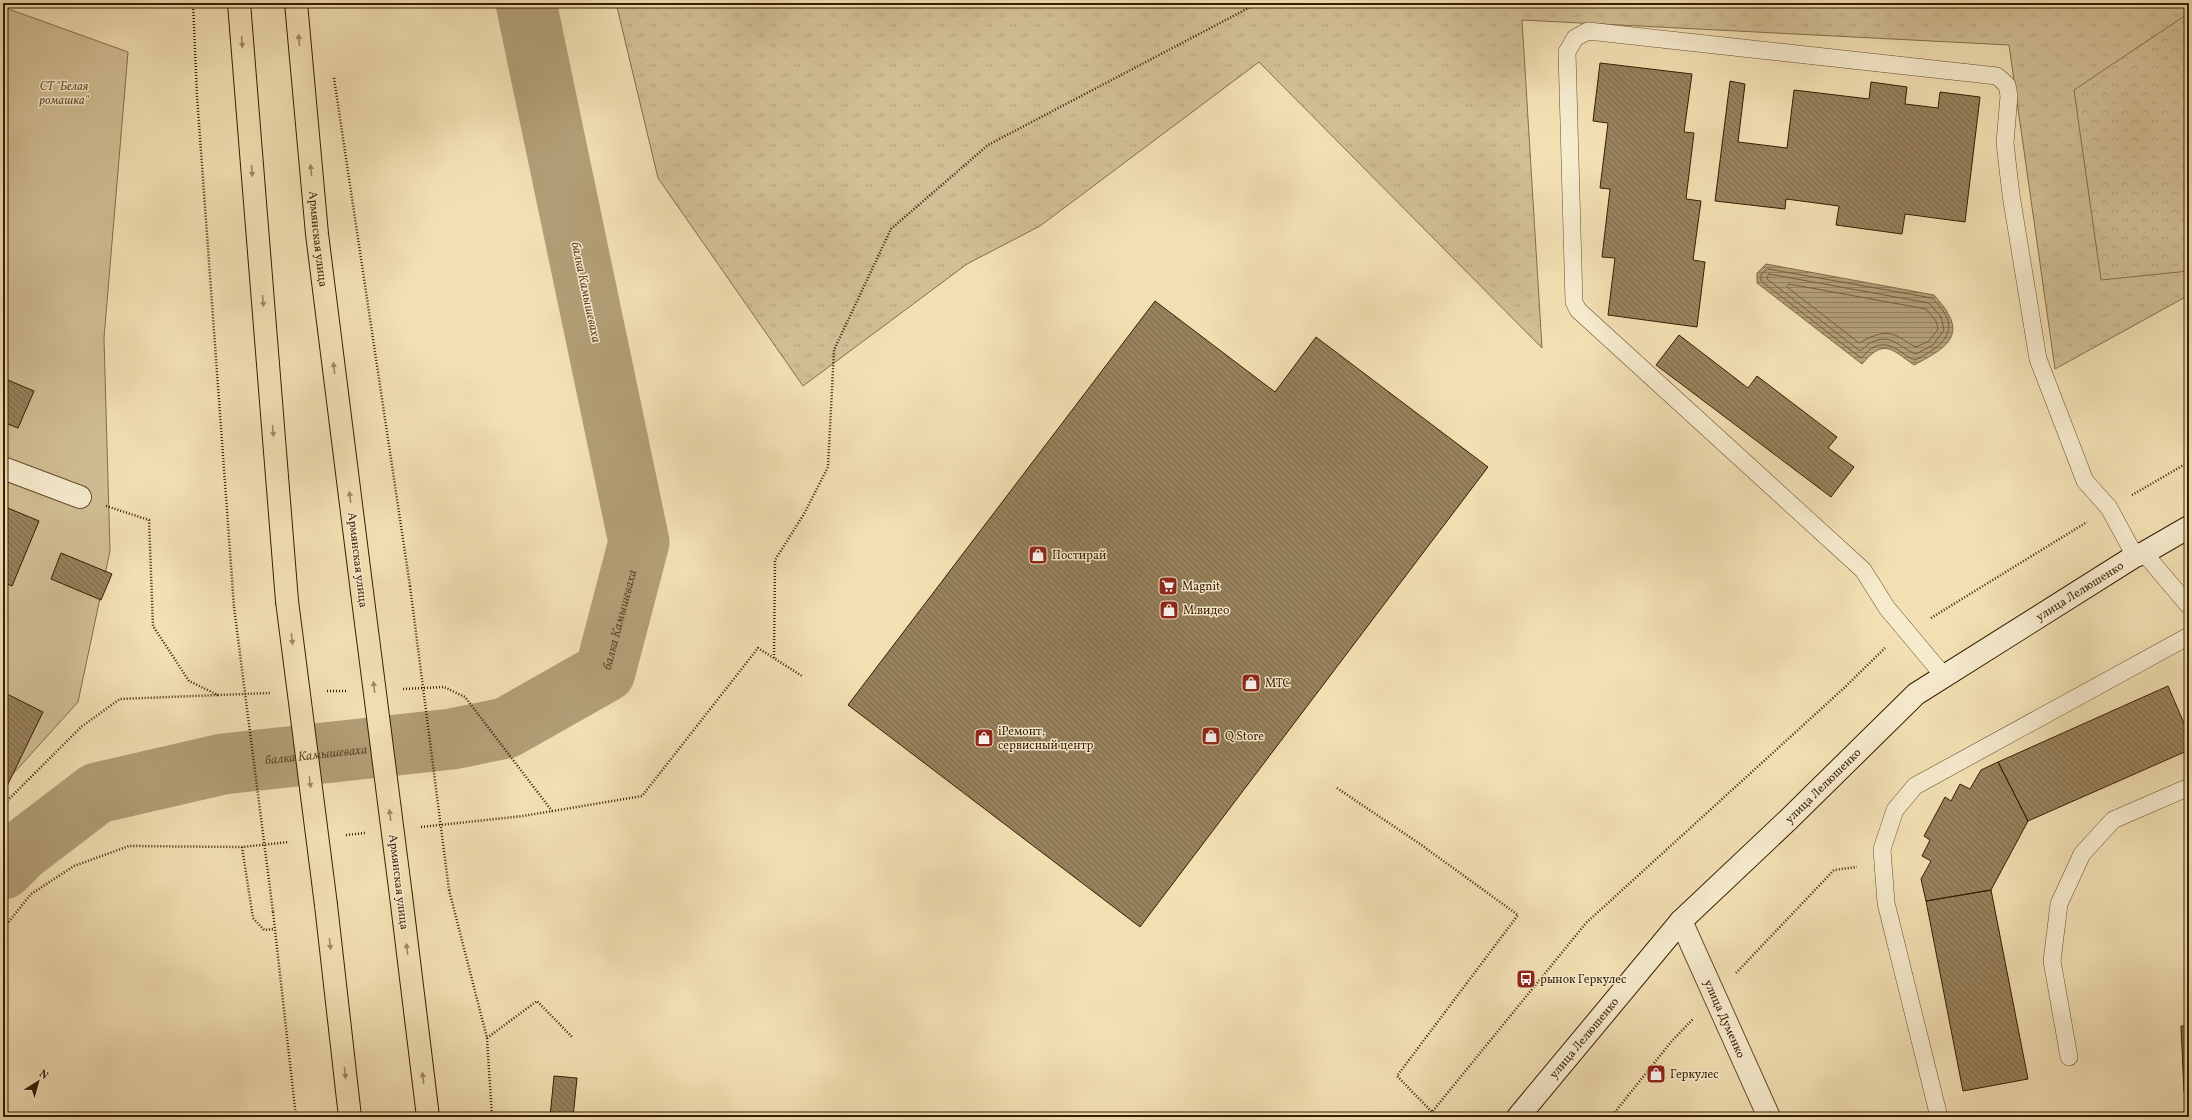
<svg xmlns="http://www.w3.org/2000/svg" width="2192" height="1120" font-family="Vollkorn,serif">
  <defs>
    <pattern id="grass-tufts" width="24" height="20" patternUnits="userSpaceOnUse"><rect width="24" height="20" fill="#d2bf95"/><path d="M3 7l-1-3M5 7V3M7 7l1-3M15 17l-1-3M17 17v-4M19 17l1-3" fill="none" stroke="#b5a47f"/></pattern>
    <pattern id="forest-crowns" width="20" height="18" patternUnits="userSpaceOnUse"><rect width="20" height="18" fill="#d2bf95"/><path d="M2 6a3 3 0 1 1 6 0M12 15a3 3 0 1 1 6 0" fill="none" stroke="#b5a47f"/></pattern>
    <pattern id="water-rules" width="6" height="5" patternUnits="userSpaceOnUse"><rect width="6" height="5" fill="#b29e76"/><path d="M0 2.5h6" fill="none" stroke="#92805e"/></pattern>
    <pattern id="building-back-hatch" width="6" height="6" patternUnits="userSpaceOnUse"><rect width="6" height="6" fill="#98825d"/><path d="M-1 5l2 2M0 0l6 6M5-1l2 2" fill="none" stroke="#7d6a4a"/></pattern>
  </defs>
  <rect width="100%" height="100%" fill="#f2e0b3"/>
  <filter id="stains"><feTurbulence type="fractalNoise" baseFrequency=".005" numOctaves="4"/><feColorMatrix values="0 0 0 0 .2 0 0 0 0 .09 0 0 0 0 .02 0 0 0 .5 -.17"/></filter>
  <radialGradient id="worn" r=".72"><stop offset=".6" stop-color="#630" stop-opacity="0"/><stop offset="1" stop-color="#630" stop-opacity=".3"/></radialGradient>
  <path fill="url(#grass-tufts)" stroke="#846e4a" d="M616,3H2189V295L2055,369L2009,45L1522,20L1542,348L1259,62L1040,226L967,264L803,386L658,178Z"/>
  <path fill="url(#forest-crowns)" stroke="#846e4a" d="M2189,13V271L2101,280L2074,90Z"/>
  <path fill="#d2bf95" stroke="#846e4a" d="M3,7L128,52L104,338L110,551L78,702L3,785Z"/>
  <path fill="url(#water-rules)" stroke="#816a47" d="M1766,264L1934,295C1968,332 1953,345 1914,365C1891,349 1884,338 1862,364L1757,283V273Z"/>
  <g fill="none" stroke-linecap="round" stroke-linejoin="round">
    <path stroke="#745e3b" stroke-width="1" d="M1768,269L1932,298C1963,328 1947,344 1915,360C1899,354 1891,338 1872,348C1867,350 1865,356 1861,358L1761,281V275Z
      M1769,274L1929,303L1941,317L1944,330L1933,345L1916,354C1897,347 1893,332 1870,343C1866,345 1864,349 1860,351L1767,279Z
      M1789,284L1926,309L1936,321L1938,329L1929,341L1916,347C1910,345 1905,340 1899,337C1885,329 1872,336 1859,343L1787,287Z"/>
    <path stroke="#b29e76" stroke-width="61" id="s1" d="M3,869L21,851L97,793L223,764L452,739L506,728L605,672L639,542L526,3"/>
  </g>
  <path fill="url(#building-back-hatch)" stroke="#371d00" d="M1600,63L1692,74L1684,132L1694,133L1686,199L1701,201L1693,260L1705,262L1697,327L1608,315L1615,258L1602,257L1610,189L1600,188L1608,123L1593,121Z
    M1730,81L1745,84L1738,142L1787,148L1794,90L1869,99L1871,82L1907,87L1905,104L1938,108L1940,92L1980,97L1965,222L1905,214L1902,234L1836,225L1839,206L1786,199L1785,209L1715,201Z
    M1155,301L1275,392L1316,337L1488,467L1140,927L848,705Z
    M1679,335L1748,388L1757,376L1837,437L1828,448L1854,467L1831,497L1656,365Z
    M3,378L34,391L18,428L3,422Z
    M3,506L39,521L12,586L3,582Z
    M61,553L112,574L101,600L51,579Z
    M2168,686L2189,735V750L2028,821L1998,762Z
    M3,692L43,712L6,788L3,787Z
    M1998,762L2028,821L1991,890L1926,901L1921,879L1931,861L1922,856L1930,840L1924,836L1945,797L1951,801L1960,784L1970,789L1981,770Z
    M1991,890L2028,1079L1963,1091L1926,901Z
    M2181,1026H2189V1092H2184Z
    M554,1076L577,1078L573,1117H550Z"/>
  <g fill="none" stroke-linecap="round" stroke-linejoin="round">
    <g stroke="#664e2d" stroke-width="18">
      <path id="lane" d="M2144,553L2189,606
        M1943,675L1887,608L1863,570L1578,310L1574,302L1567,52L1575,38L1588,31L1997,76L2007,85L2009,96L2005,143L2011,195L2038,359L2085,481L2109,508L2135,556
        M2069,1057L2052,961L2059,904L2082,854L2113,820L2189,787
        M1939,1117L1886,903L1882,849L1895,810L1915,786L2189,636"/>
    </g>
    <g stroke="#664e2d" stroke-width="24">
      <g id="street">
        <path d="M3,468L80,497"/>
        <path id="s2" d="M1681,921L1769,1117"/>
      </g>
    </g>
    <g stroke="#371d00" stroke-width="24">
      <g id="secondary">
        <path id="s3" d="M1518,1117L1681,921L1789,819L1916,694L2135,556L2144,553L2189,527"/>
      </g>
    </g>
    <g stroke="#371d00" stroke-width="24">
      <g id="primary">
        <path d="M239,3L287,601"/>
        <path id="s4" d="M296,3L317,234L362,592"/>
        <path d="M401,896L428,1117"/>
        <path d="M326,905L350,1117"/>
      </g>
    </g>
    <path stroke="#371d00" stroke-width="2.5" stroke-dasharray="1 2" stroke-linecap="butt" d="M193,3L197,96L234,607
      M334,78L410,586
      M2132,495L2189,462
      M106,506L149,520L153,626L189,681L218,695L270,693
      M1931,618L2087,522
      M774,658L775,560L804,514L828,467L834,350L891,229L988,145L1258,3
      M403,689L444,687L465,697L552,811
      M327,691H346
      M1337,788L1420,844L1518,915L1397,1076L1432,1112L1586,923L1844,688L1885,648
      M3,805L81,727L120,699L218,695
      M421,827L523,816L642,796L758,648L802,676
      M346,835L365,833
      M242,847L253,918L264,930L274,929
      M449,890L487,1038L492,1117
      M273,912L296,1117
      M3,929L31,894L74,866L129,846L242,847L289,842
      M1736,973L1834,870L1857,867
      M487,1038L537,1001L572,1037
      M1429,1117L1432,1112
      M1611,1117L1671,1042L1693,1019"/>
    <use href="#lane" stroke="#f7ebce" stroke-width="17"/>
    <use href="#street" stroke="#f7ebce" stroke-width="22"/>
    <use href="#secondary" stroke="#f7ebce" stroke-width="22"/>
    <use href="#primary" stroke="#f2e0b3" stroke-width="22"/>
    <g stroke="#371d00" stroke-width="24" stroke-linecap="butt">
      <path id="primary-bridge" d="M362,592L401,896
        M287,601L326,905"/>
    </g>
    <path stroke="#371d00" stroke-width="2.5" stroke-dasharray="1 2" stroke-linecap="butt" d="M410,586L449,890
      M234,607L273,912"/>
    <use href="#primary-bridge" stroke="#f2e0b3" stroke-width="22"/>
  </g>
  <defs><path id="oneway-solid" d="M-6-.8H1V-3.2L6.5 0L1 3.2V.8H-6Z"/></defs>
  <g fill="#9e8862">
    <use href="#oneway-solid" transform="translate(299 40) rotate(-95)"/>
    <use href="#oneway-solid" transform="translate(242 42) rotate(86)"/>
    <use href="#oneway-solid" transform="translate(311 170) rotate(-95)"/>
    <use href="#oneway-solid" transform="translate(252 171) rotate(86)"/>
    <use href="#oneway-solid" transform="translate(263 301) rotate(85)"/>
    <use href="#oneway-solid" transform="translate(334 368) rotate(-97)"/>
    <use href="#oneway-solid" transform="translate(273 431) rotate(85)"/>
    <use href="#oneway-solid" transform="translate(350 497) rotate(-97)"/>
    <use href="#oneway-solid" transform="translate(292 639) rotate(83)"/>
    <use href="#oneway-solid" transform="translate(374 687) rotate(-97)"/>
    <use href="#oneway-solid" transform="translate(310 782) rotate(83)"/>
    <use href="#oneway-solid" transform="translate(390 815) rotate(-97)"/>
    <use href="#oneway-solid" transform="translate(330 944) rotate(84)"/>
    <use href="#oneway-solid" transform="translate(407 949) rotate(-97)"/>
    <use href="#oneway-solid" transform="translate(345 1073) rotate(84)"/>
    <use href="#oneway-solid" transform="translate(423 1078) rotate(-97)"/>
  </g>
  <defs>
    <g id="shop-square" transform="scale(1)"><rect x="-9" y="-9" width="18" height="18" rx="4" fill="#8f2418" stroke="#f7ebce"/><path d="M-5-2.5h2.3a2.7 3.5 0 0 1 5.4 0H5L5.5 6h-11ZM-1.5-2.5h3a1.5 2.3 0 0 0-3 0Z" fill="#fff"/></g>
    <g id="supermarket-square" transform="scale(1)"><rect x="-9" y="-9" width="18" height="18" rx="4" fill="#8f2418" stroke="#f7ebce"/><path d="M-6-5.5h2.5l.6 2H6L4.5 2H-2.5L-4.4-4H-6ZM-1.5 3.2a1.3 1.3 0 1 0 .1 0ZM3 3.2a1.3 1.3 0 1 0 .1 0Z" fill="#fff"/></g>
    <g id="bus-square" transform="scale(1)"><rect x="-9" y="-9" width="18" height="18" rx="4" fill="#8f2418" stroke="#f7ebce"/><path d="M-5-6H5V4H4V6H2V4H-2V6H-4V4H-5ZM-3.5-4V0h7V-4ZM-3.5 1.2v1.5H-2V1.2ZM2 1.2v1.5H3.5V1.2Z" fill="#fff"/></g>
  </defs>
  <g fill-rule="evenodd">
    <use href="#shop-square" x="1038" y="555"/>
    <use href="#supermarket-square" x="1168" y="586"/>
    <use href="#shop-square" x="1169" y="610"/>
    <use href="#shop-square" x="1251" y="683"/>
    <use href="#shop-square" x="1211" y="736"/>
    <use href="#shop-square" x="984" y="738"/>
    <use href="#bus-square" x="1526" y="979"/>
    <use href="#shop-square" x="1656" y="1074"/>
  </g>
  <g text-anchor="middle" stroke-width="3" stroke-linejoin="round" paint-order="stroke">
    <g font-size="12" font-style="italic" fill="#664e2d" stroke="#f7ebce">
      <text x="64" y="90">СТ "Белая<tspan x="64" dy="14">ромашка"</tspan></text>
    </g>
    <g font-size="12" fill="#371d00" stroke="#f7ebce">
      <text dy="4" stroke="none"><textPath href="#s4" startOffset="237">Армянская улица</textPath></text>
      <text transform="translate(358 560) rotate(83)" y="4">Армянская улица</text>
      <text dy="4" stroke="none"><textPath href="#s3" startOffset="775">улица Лелюшенко</textPath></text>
      <text dy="4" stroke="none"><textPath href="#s3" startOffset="451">улица Лелюшенко</textPath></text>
      <text transform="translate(399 882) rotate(83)" y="4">Армянская улица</text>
      <text dy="4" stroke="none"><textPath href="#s2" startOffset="107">улица Думенко</textPath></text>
      <text dy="4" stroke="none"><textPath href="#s3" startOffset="103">улица Лелюшенко</textPath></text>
    </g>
    <g font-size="12" fill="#371d00" stroke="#f7ebce" text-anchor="start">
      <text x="1052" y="559">Постирай</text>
      <text x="1182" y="590">Magnit</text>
      <text x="1183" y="614">М.видео</text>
      <text x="1265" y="687">МТС</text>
      <text x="998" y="735">iРемонт,<tspan x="998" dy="14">сервисный центр</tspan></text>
      <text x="1225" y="740">Q Store</text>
      <text x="1540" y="983">рынок Геркулес</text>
      <text x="1670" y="1078">Геркулес</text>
    </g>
    <g font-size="13" font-style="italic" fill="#624a29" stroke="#f7ebce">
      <text transform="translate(587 292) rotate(78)" y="5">балка Камышеваха</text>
      <text dy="5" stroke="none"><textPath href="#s1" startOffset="704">балка Камышеваха</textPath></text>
      <text dy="5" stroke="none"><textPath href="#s1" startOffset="344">балка Камышеваха</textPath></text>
    </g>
  </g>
  <rect width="2192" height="1120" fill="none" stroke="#f2e0b3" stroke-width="16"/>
  <rect x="4" y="4" width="2184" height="1112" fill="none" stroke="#371d00" stroke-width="2"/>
  <rect x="8" y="8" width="2176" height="1104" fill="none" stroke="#371d00"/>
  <g transform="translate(38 1082) rotate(37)" stroke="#f7ebce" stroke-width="3" paint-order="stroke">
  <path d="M0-3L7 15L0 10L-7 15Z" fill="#371d00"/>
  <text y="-6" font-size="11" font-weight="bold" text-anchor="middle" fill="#371d00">N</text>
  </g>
  <rect width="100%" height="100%" filter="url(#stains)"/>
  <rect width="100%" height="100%" fill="url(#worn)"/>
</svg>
